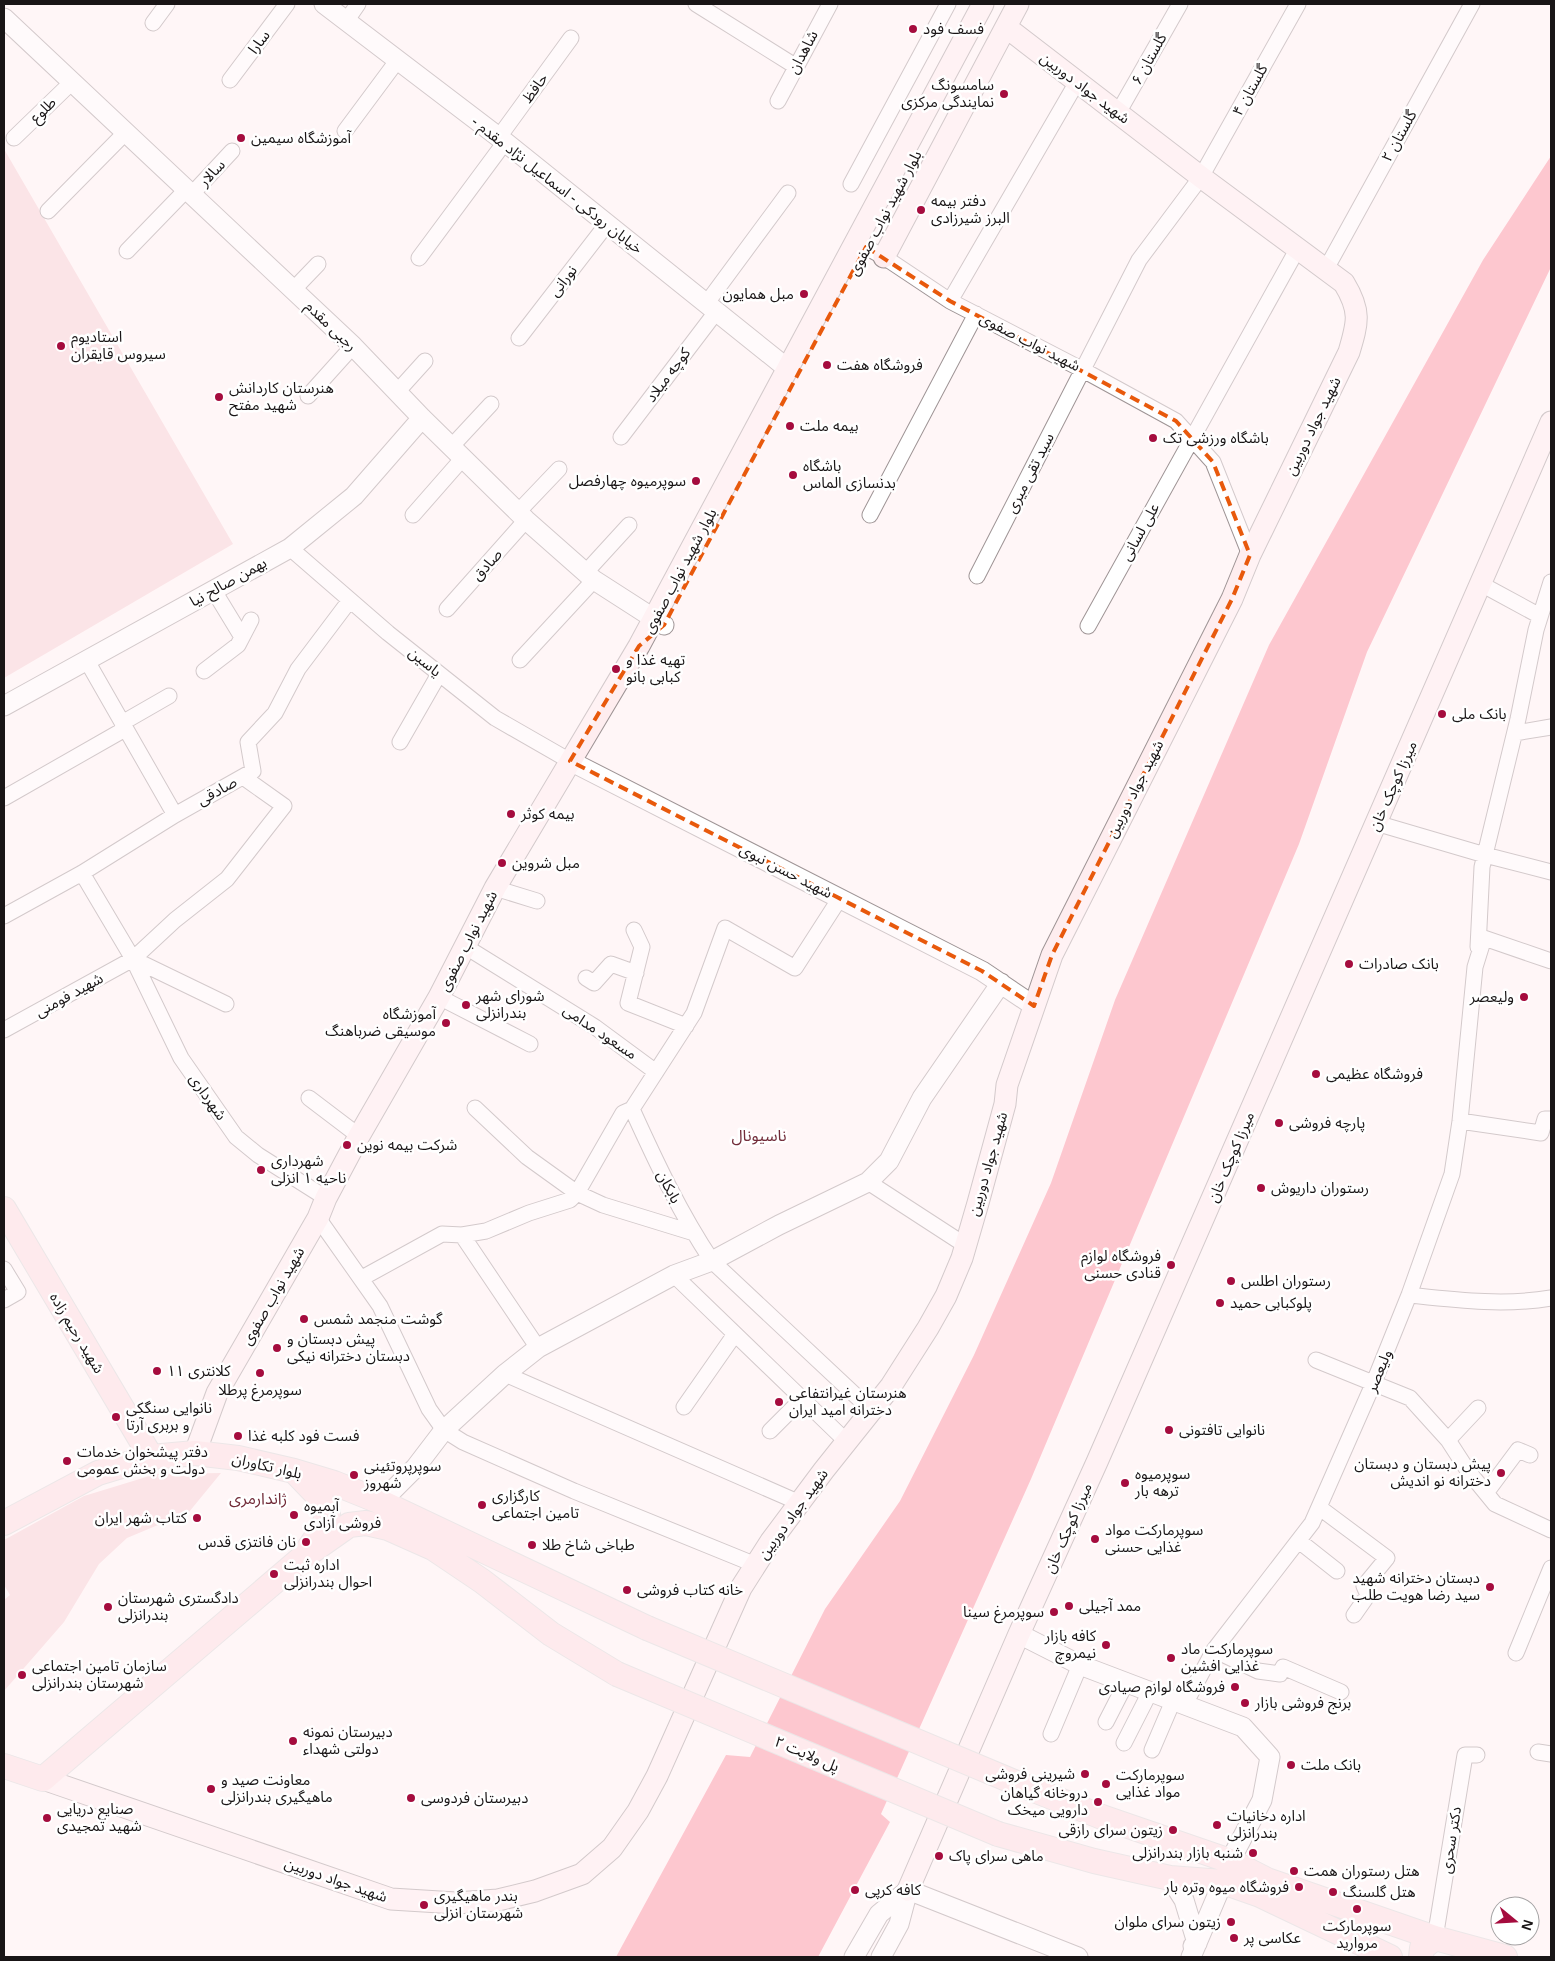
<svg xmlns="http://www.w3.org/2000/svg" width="1555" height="1961" font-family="Arial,'Noto Sans Arabic',sans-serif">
  <rect width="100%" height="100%" fill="#fff6f7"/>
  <path fill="#f7cfd2" d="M4,149L233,544L4,678Z
    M221,1473L189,1512L127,1538L99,1564L64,1622L4,1691V1600L10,1595L4,1585V1540L84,1496L156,1474Z"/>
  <path fill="#fa8f9e" d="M1551,156V267L1367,652L1299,844L1031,1479L881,1814L890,1822L818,1957H616L726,1755L750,1757L825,1609L900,1501L974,1355L1051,1183L1115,1000L1269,645L1483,260Z"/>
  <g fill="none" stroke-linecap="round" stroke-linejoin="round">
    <g stroke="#9e9495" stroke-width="17">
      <path id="minor" d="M696,4L795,66
        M347,20L358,4
        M153,23L167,4
        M230,80L287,4
        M778,101L830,4
        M1118,113L1180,4
        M345,131L397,61
        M499,137L571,38
        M14,138L72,82
        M851,184L948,4
        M192,194L232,151
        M48,211L126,132
        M856,242L884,257L950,301L1083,370L1176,421L1213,462L1250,555
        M127,251L187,189
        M419,258L505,142
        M1326,269L1472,4
        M293,290L318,264
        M950,301L1077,82
        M706,304L788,193
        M519,338L607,224
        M397,392L425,361
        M308,396L353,346
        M621,437L716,312
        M451,447L491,404
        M518,512L559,469
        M413,515L463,458
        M870,515L976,314
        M290,548L388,633L495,718L570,761
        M586,572L629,525
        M977,576L1139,260L1201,177L1298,4
        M1481,584L1540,616
        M214,591L242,637
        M447,609L526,520
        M1088,626L1298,248
        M520,660L594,580
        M87,661L175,815
        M204,671L238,645L251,620
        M122,723L169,696
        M1515,733L1551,727
        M400,742L439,674
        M4,798L125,729
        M1376,823L1485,855L1551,872
        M82,873L133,959L181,1058L236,1137L258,1155L326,1198
        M495,888L537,901
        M4,916L82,873L175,815L253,771L248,742L275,713L298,669L350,600
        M634,930L642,947L628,1003L686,1026
        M466,947L595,1027L656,1072
        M1478,947L1482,867L1518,719L1536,630L1551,582
        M133,959L226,1004
        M586,978L594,983L611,964L636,973
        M439,997L530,1044
        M4,1030L133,959L175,920L227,879L284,806L243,777
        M309,1098L359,1136
        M475,1108L527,1157L577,1193L603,1205L694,1233
        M632,1109C656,1162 680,1213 712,1261L871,1410
        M1460,1121L1541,1133L1545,1119H1551
        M868,1182L965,1245
        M318,1218L380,1306L429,1409L444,1430L463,1442L574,1491L756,1565
        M462,1235L538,1348
        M4,1269L18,1292L4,1300
        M674,1275L847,1442
        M362,1278L442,1234L462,1235L486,1231L529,1213L570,1200L577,1193L623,1113L632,1109L694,1013L725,928L795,968L840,898
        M1409,1295C1456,1300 1504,1306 1551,1298
        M1316,1360L1410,1398L1448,1440L1468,1471L1495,1504L1551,1530
        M505,1374L800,1503
        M684,1407L735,1334
        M770,1431L802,1399
        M1448,1440L1478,1408
        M1486,1493L1518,1450L1530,1455
        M1320,1508L1387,1558L1364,1586L1368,1595L1354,1615
        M1299,1541L1337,1571
        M1214,1650L1258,1671L1280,1674L1283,1667L1341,1692
        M1516,1653L1551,1568
        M1185,1704L1214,1650L1312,1523L1374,1382L1409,1295L1452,1174L1460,1121L1475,967L1484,938L1551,961
        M1106,1722L1126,1683
        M1051,1734L1080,1665
        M1124,1743L1150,1692
        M1152,1750L1173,1701
        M1538,1752L1551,1754
        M1435,1938L1465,1755H1477"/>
    </g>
    <g stroke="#9e9495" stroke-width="21">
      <path id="tertiary" d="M324,4L505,142L788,369
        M4,18L353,346L422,418L526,520L594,580L664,625
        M4,706L290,548L354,496L422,418
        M570,761L982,971L1034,1006
        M381,1502L415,1468L444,1430L505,1374L538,1348L674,1275L712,1261L779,1225L868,1182L889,1161L922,1098L1001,983
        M1019,1634L1080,1665L1243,1727L1270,1757L1262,1800L1230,1861
        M1170,1878L1184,1900L1197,1943L1193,1946
        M908,1890L1078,1957
        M854,1957L879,1914L908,1890
        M881,1957L899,1924L908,1890
        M1191,1957L1228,1870"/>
    </g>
    <g stroke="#9e9495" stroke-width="23">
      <path id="secondary" d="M884,257L1018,4
        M195,1453L217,1393L318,1218L326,1198L359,1136L439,997L495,888L639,646L983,4
        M43,1779L391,1899L456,1903L498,1900L535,1891L582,1874L612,1848L638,1811L657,1776L741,1588L771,1541L824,1470L891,1386L928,1328L946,1296L962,1258L978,1203L1005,1104L1007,1085L1052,955L1232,599L1250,555L1349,352C1358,322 1361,311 1344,283L1201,177L1006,27
        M908,1890L1019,1634L1097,1462L1551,422"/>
    </g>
    <g stroke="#d6d5d5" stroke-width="26">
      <path id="primary" d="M4,1209L151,1457
        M296,1473L320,1498L328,1513L323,1528L309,1548
        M4,1523L98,1473L151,1457L195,1453L238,1458L294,1471L334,1483L381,1502L647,1628
        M4,1766L43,1779L302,1558L349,1525L366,1523L388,1528L433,1548L482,1581L551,1634L617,1674
        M1014,1782L1102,1817L1230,1861L1267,1880L1435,1938
        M998,1834L1094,1861L1170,1878L1223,1882L1260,1895L1390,1957
        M1421,1957L1422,1948L1435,1938L1505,1957"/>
    </g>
    <use href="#minor" stroke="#fff" stroke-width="15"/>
    <use href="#tertiary" stroke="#fff" stroke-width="19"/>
    <use href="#secondary" stroke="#feedef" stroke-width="21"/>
    <use href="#primary" stroke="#fddcdf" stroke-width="24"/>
    <g stroke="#d6d5d5" stroke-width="26" stroke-linecap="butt">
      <path id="primary-bridge" d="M647,1628L1014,1782
        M617,1674L998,1834"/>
    </g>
    <use href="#primary-bridge" stroke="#fddcdf" stroke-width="24"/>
  </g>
  <path d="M0 0H1555V1961H0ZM866,247L950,301L1176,421L1213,462L1250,555L1232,599L1052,955L1034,1006L982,971L570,761L639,646L664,625Z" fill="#fff6f7" fill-opacity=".55" fill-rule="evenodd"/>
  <path fill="none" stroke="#e8590c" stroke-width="4" stroke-dasharray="10 6" stroke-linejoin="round" d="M866,247L950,301L1176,421L1213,462L1250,555L1232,599L1052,955L1034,1006L982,971L570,761L639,646L664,625Z"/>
  <g fill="#a50c3e" stroke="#fff" stroke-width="2">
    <circle cx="913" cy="29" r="5"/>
    <circle cx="1004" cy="94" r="5"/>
    <circle cx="241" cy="138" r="5"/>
    <circle cx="921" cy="210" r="5"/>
    <circle cx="804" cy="294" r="5"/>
    <circle cx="61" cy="346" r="5"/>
    <circle cx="827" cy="365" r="5"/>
    <circle cx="219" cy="397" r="5"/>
    <circle cx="790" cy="426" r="5"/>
    <circle cx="1153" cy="438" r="5"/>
    <circle cx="793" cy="475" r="5"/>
    <circle cx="696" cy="481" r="5"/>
    <circle cx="616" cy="669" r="5"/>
    <circle cx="1442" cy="714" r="5"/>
    <circle cx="511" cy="814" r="5"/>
    <circle cx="502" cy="863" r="5"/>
    <circle cx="1349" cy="964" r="5"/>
    <circle cx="1524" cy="997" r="5"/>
    <circle cx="466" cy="1005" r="5"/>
    <circle cx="446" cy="1023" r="5"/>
    <circle cx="1316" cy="1074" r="5"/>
    <circle cx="1279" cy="1123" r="5"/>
    <circle cx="347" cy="1145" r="5"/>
    <circle cx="261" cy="1170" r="5"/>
    <circle cx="1261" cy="1188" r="5"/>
    <circle cx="1171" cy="1265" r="5"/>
    <circle cx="1231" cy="1281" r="5"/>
    <circle cx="1220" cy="1303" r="5"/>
    <circle cx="304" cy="1319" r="5"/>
    <circle cx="277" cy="1348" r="5"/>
    <circle cx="157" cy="1371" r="5"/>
    <circle cx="260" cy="1373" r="5"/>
    <circle cx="779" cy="1402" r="5"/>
    <circle cx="116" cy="1417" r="5"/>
    <circle cx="1169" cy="1430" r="5"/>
    <circle cx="238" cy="1436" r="5"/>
    <circle cx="67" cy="1461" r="5"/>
    <circle cx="1501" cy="1473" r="5"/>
    <circle cx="354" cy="1475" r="5"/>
    <circle cx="1125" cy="1483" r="5"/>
    <circle cx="482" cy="1505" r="5"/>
    <circle cx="294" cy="1515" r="5"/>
    <circle cx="197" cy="1518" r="5"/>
    <circle cx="1095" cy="1539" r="5"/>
    <circle cx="306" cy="1542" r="5"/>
    <circle cx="532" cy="1545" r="5"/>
    <circle cx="274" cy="1574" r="5"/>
    <circle cx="1490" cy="1587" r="5"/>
    <circle cx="627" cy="1590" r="5"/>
    <circle cx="1069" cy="1606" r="5"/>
    <circle cx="108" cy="1607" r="5"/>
    <circle cx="1054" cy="1612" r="5"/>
    <circle cx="1106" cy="1645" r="5"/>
    <circle cx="1171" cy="1658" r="5"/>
    <circle cx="22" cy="1675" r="5"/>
    <circle cx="1235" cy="1687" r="5"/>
    <circle cx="1245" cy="1703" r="5"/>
    <circle cx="293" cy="1741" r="5"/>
    <circle cx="1291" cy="1765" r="5"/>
    <circle cx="1085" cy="1774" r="5"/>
    <circle cx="1106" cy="1784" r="5"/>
    <circle cx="211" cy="1789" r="5"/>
    <circle cx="411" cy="1798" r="5"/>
    <circle cx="1098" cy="1802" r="5"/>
    <circle cx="47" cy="1818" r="5"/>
    <circle cx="1217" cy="1825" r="5"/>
    <circle cx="1173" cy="1830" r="5"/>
    <circle cx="1253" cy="1853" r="5"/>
    <circle cx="939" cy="1856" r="5"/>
    <circle cx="1294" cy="1871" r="5"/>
    <circle cx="1299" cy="1887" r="5"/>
    <circle cx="855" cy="1890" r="5"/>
    <circle cx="1333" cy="1892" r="5"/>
    <circle cx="424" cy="1905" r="5"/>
    <circle cx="1357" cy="1909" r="5"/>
    <circle cx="1231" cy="1922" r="5"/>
    <circle cx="1234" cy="1938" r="5"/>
  </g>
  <g text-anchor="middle" stroke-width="5" stroke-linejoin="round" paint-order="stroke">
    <g font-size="15" fill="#191516" stroke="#fff" text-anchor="start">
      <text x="923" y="34">فسف فود</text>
      <text x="994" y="90" text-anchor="end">سامسونگ<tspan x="994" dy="17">نمایندگی مرکزی</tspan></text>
      <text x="251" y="143">آموزشگاه سیمین</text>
      <text x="931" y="206">دفتر بیمه<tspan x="931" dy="17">البرز شیرزادی</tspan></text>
      <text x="794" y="299" text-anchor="end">مبل همایون</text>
      <text x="71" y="342">استادیوم<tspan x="71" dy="17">سیروس قایقران</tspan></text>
      <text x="837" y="370">فروشگاه هفت</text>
      <text x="229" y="393">هنرستان کاردانش<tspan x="229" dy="17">شهید مفتح</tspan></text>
      <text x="800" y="431">بیمه ملت</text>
      <text x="1163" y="443">باشگاه ورزشی تک</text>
      <text x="803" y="471">باشگاه<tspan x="803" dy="17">بدنسازی الماس</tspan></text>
      <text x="686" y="486" text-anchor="end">سوپرمیوه چهارفصل</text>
      <text x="626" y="665">تهیه غذا و<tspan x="626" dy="17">کبابی بانو</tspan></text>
      <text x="1452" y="719">بانک ملی</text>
      <text x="521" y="819">بیمه کوثر</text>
      <text x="512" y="868">مبل شروین</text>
      <text x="1359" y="969">بانک صادرات</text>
      <text x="476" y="1001">شورای شهر<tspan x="476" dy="17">بندرانزلی</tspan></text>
      <text x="1514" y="1002" text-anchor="end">ولیعصر</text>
      <text x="436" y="1019" text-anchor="end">آموزشگاه<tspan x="436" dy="17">موسیقی ضرباهنگ</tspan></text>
      <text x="1326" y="1079">فروشگاه عظیمی</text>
      <text x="1289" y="1128">پارچه فروشی</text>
      <text x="357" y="1150">شرکت بیمه نوین</text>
      <text x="271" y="1166">شهرداری<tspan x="271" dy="17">ناحیه ۱ انزلی</tspan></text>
      <text x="1271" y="1193">رستوران داریوش</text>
      <text x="1161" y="1261" text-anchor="end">فروشگاه لوازم<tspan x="1161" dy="17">قنادی حسنی</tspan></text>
      <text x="1241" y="1286">رستوران اطلس</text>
      <text x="1230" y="1308">پلوکبابی حمید</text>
      <text x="314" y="1324">گوشت منجمد شمس</text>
      <text x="287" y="1344">پیش دبستان و<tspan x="287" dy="17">دبستان دخترانه نیکی</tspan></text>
      <text x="167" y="1376">کلانتری ۱۱</text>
      <text x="260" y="1395" text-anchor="middle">سوپرمرغ پرطلا</text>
      <text x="789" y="1398">هنرستان غیرانتفاعی<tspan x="789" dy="17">دخترانه امید ایران</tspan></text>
      <text x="126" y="1413">نانوایی سنگکی<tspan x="126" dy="17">و بربری آرتا</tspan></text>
      <text x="1179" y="1435">نانوایی تافتونی</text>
      <text x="248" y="1441">فست فود کلبه غذا</text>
      <text x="77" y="1457">دفتر پیشخوان خدمات<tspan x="77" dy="17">دولت و بخش عمومی</tspan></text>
      <text x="1491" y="1469" text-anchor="end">پیش دبستان و دبستان<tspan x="1491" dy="17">دخترانه نو اندیش</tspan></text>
      <text x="364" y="1471">سوپرپروتئینی<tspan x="364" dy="17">شهروز</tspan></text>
      <text x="1135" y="1479">سوپرمیوه<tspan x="1135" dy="17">ترهه بار</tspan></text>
      <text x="492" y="1501">کارگزاری<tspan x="492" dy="17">تامین اجتماعی</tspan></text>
      <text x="304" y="1511">آبمیوه<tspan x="304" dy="17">فروشی آزادی</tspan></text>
      <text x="187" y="1523" text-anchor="end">کتاب شهر ایران</text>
      <text x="1105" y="1535">سوپرمارکت مواد<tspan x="1105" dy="17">غذایی حسنی</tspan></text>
      <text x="296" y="1547" text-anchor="end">نان فانتزی قدس</text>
      <text x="542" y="1550">طباخی شاخ طلا</text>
      <text x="284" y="1570">اداره ثبت<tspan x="284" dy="17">احوال بندرانزلی</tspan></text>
      <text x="1480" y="1583" text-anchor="end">دبستان دخترانه شهید<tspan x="1480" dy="17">سید رضا هویت طلب</tspan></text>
      <text x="637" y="1595">خانه کتاب فروشی</text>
      <text x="118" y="1603">دادگستری شهرستان<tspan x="118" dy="17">بندرانزلی</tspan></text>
      <text x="1079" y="1611">ممد آجیلی</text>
      <text x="1044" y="1617" text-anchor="end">سوپرمرغ سینا</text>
      <text x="1096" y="1641" text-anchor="end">کافه بازار<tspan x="1096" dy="17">نیمروچ</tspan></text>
      <text x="1181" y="1654">سوپرمارکت ماد<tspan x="1181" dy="17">غذایی افشین</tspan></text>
      <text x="32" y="1671">سازمان تامین اجتماعی<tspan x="32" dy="17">شهرستان بندرانزلی</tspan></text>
      <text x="1225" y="1692" text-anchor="end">فروشگاه لوازم صیادی</text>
      <text x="1255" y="1708">برنج فروشی بازار</text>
      <text x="303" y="1737">دبیرستان نمونه<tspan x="303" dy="17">دولتی شهداء</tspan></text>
      <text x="1301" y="1770">بانک ملت</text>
      <text x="1075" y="1779" text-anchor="end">شیرینی فروشی</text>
      <text x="1116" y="1780">سوپرمارکت<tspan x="1116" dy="17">مواد غذایی</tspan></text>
      <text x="221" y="1785">معاونت صید و<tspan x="221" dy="17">ماهیگیری بندرانزلی</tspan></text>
      <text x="1088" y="1798" text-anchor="end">دروخانه گیاهان<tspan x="1088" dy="17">دارویی میخک</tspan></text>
      <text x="421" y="1803">دبیرستان فردوسی</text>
      <text x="57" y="1814">صنایع دریایی<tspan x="57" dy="17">شهید تمجیدی</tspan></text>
      <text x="1227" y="1821">اداره دخانیات<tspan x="1227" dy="17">بندرانزلی</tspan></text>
      <text x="1163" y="1835" text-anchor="end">زیتون سرای رازقی</text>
      <text x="1243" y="1858" text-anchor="end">شنبه بازار بندرانزلی</text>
      <text x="949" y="1861">ماهی سرای پاک</text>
      <text x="1304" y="1876">هتل رستوران همت</text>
      <text x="1289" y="1892" text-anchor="end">فروشگاه میوه وتره بار</text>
      <text x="865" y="1895">کافه کرپی</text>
      <text x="1343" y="1897">هتل گلسنگ</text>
      <text x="434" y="1901">بندر ماهیگیری<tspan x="434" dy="17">شهرستان انزلی</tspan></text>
      <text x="1221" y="1927" text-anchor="end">زيتون سرای ملوان</text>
      <text x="1357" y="1931" text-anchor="middle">سوپرمارکت<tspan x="1357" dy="17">مروارید</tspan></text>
      <text x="1244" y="1943">عکاسی پر</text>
    </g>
    <g font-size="15" fill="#191516" stroke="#fff">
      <text transform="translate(259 42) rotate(-53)" y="5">سارا</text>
      <text transform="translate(803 52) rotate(-62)" y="5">شاهدان</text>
      <text transform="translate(1149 59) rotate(-61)" y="5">گلستان ۶</text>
      <text transform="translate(535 88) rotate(-54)" y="5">حافظ</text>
      <text transform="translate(1085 88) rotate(37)" y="5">شهید جواد دوربین</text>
      <text transform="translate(1250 90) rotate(-61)" y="5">گلستان ۴</text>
      <text transform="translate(43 110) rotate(-44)" y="5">طلوع</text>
      <text transform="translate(1399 136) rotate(-61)" y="5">گلستان ۲</text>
      <text transform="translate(212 173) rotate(-47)" y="5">سالار</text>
      <text transform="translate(557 185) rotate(38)" y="5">- خیابان رودکی - اسماعیل نژاد مقدم</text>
      <text transform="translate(885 213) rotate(-62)" y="5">بلوار شهید نواب صفوی</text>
      <text transform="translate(563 281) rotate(-52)" y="5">نورانی</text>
      <text transform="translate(331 326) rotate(44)" y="5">رجبی مقدم</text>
      <text transform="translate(1030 342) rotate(27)" y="5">شهید نواب صفوی</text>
      <text transform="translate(668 375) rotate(-53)" y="5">کوچه میلاد</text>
      <text transform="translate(1313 426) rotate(-64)" y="5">شهید جواد دوربین</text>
      <text transform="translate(1030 473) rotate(-63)" y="5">سید تقی میری</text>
      <text transform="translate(1140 532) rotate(-61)" y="5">علی لسانی</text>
      <text transform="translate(487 565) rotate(-49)" y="5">صادق</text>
      <text transform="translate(680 571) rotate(-62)" y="5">بلوار شهید نواب صفوی</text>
      <text transform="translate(228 582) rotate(-29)" y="5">بهمن صالح نیا</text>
      <text transform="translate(425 662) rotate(39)" y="5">یاسین</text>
      <text transform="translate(1393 786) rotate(-66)" y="5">میرزا کوچک خان</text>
      <text transform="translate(1135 789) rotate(-63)" y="5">شهید جواد دوربین</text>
      <text transform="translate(217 791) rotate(-29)" y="5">صادقی</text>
      <text transform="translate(786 871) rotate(27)" y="5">شهید حسن نبوی</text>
      <text transform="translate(468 941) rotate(-63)" y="5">شهید نواب صفوی</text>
      <text transform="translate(69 995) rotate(-29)" y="5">شهید فومنی</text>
      <text transform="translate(600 1032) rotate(34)" y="5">مسعود مدامی</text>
      <text transform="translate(208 1097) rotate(55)" y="5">شهرداری</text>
      <text transform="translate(1231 1157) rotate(-67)" y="5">میرزا کوچک خان</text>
      <text transform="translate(988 1164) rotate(-74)" y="5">شهید جواد دوربین</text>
      <text transform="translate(669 1187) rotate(62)" y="5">بابکان</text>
      <text transform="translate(273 1296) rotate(-60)" y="5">شهید نواب صفوی</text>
      <text transform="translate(77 1333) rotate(59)" y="5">شهید رحیم زاده</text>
      <text transform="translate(1379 1371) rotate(-68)" y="5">ولیعصر</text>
      <text transform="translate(267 1466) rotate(13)" y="5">بلوار تکاوران</text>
      <text transform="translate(793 1514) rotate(-54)" y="5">شهید جواد دوربین</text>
      <text transform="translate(1068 1528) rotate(-66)" y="5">میرزا کوچک خان</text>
      <text transform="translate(807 1754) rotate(23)" y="5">پل ولایت ۲</text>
      <text transform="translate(1451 1840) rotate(-81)" y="5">دکتر سحری</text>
      <text transform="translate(336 1880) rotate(19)" y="5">شهید جواد دوربین</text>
    </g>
    <g font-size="16" fill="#712b38" stroke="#fff">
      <text x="759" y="1141">ناسیونال</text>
      <text x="258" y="1504">ژاندارمری</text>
    </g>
  </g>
  <rect width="1555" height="1961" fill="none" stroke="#191516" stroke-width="10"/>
  <g transform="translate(1515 1921) rotate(108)"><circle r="24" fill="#ffffff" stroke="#a3a1a2"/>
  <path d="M0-4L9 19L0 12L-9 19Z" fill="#a50c3e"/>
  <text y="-8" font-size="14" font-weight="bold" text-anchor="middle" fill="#191516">N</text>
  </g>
</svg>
